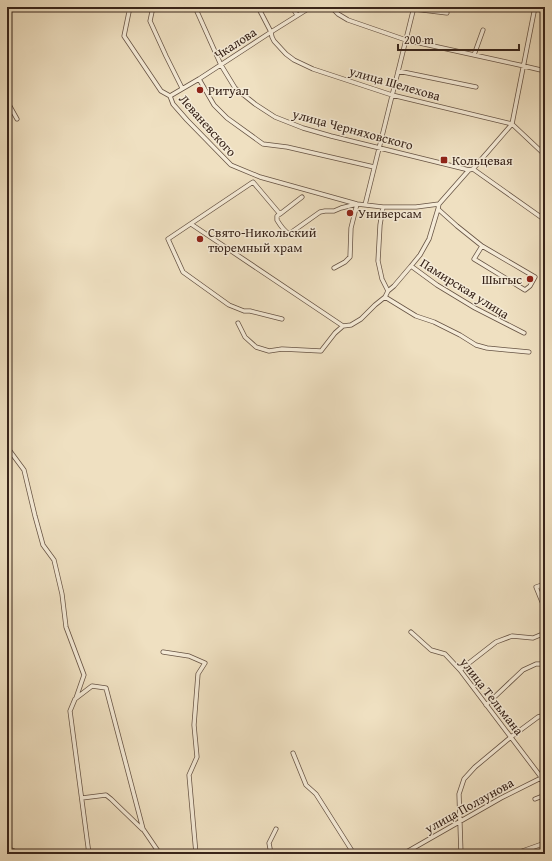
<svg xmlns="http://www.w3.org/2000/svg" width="552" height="861" font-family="'Gentium Book Plus',serif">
  <rect width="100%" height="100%" fill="#efe0c1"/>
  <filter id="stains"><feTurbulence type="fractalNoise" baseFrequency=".005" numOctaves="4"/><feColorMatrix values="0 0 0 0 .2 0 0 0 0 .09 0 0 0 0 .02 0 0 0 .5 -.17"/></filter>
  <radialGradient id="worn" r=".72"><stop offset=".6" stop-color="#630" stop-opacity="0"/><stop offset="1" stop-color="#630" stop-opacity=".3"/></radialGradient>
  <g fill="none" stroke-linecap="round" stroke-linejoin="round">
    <g stroke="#665344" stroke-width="5">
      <path id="minor" d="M117,7L129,10
        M130,7L124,36L161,91L170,96L173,104L187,120L231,165L260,177L357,204L383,207H416L439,204
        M153,7L150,21L166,56L182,88
        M195,7L221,65L235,88L255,104L275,117L303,128L331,136L469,170
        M258,7L271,32L272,37L274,41L286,54L294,60L313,69L392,95L512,124L545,155
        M292,7L297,15
        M331,7L338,14L348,20L406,40L524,66L545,71
        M414,9L447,13
        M474,55L483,30
        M398,71L476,87
        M199,79L214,105L227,118L263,144L287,147L374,167
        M170,96L199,79L271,32L311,7
        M7,101L17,119
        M473,169L545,220
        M439,204L469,170L473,169L512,124L535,7
        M439,204L438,209L457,226L482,246L535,277L530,286L525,290L474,259L482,246
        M365,205L414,7
        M438,209L429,239L420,255L411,266L437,285L475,308L524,333
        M280,214L277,216V220C280,225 283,230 289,234L320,212L325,211H334L341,208L357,204L351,228L350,257L345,262L334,268
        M191,224L343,326
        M388,291L394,286L411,266
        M385,297L416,316L434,322L460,335L476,345L487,348L529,352
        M282,319L250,311H244L229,305L183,272L168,239L253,182L280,214L302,197
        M238,323L245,337L256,347L269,351L282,349L321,351L335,333L343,326L351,325L361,319L375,305L385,297L388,291L382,279L378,261L380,225L383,207
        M7,447L24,470L35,516L43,545L54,560L62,594L66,627L84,675L76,698
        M545,584L536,587L545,609
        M411,632L431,650L445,654L460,670L541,777L545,786
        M163,652L189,656L205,663L198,674L194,725L197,757L189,775L196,854
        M460,670L496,642L512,636L533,638L545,633
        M486,705L523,670L536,664H545
        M293,753L306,785L316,794L354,854
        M82,798L106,795L111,799L142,829
        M535,799L545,795
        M7,848L14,851L18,854
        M89,854L70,711L75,699L92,686L106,688L143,829L160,854
        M271,854L269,843L276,829
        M403,854L501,798L545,776
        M461,854L459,794L464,779L475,767L511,737L538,717L545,715
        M514,854L545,843"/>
    </g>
    <use href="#minor" stroke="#f5ebd7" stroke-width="3.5"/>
  </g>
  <g fill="#8f2418" stroke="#f5ebd7" stroke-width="1.5">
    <circle cx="200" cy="90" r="4"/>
    <rect x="440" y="156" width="8" height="8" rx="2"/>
    <circle cx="350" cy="213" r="4"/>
    <circle cx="200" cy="239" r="4"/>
    <circle cx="530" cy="279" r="4"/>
  </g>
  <g text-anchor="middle" stroke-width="3" stroke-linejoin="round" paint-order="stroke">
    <g font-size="13" fill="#38241a" stroke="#f5ebd7">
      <text transform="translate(235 43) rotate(-33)" y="5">Чкалова</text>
      <text transform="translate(395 83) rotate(16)" y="5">улица Шелехова</text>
      <text transform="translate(208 125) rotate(48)" y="5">Леваневского</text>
      <text transform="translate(353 129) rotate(15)" y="5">улица Черняховского</text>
      <text transform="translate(465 288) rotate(32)" y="5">Памирская улица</text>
      <text transform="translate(492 696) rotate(52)" y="5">улица Тельмана</text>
      <text transform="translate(469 805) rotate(-29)" y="5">улица Ползунова</text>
    </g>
    <g font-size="13" fill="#38241a" stroke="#f5ebd7" text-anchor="start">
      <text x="208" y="95">Ритуал</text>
      <text x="452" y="165">Кольцевая</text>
      <text x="358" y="218">Универсам</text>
      <text x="208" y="237">Свято-Никольский<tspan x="208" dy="15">тюремный храм</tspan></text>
      <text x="522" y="284" text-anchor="end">Шыгыс</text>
    </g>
  </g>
  <rect width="552" height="861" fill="none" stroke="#efe0c1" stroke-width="24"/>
  <rect x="8" y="8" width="536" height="845" fill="none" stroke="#38241a" stroke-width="2"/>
  <rect x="12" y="12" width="528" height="837" fill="none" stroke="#38241a"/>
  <path d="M398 44v6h121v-6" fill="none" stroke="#38241a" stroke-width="2"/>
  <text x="404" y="44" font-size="12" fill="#38241a" stroke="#f5ebd7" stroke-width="3" paint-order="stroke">200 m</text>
  <rect width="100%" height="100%" filter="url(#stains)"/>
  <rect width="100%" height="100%" fill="url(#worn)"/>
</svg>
